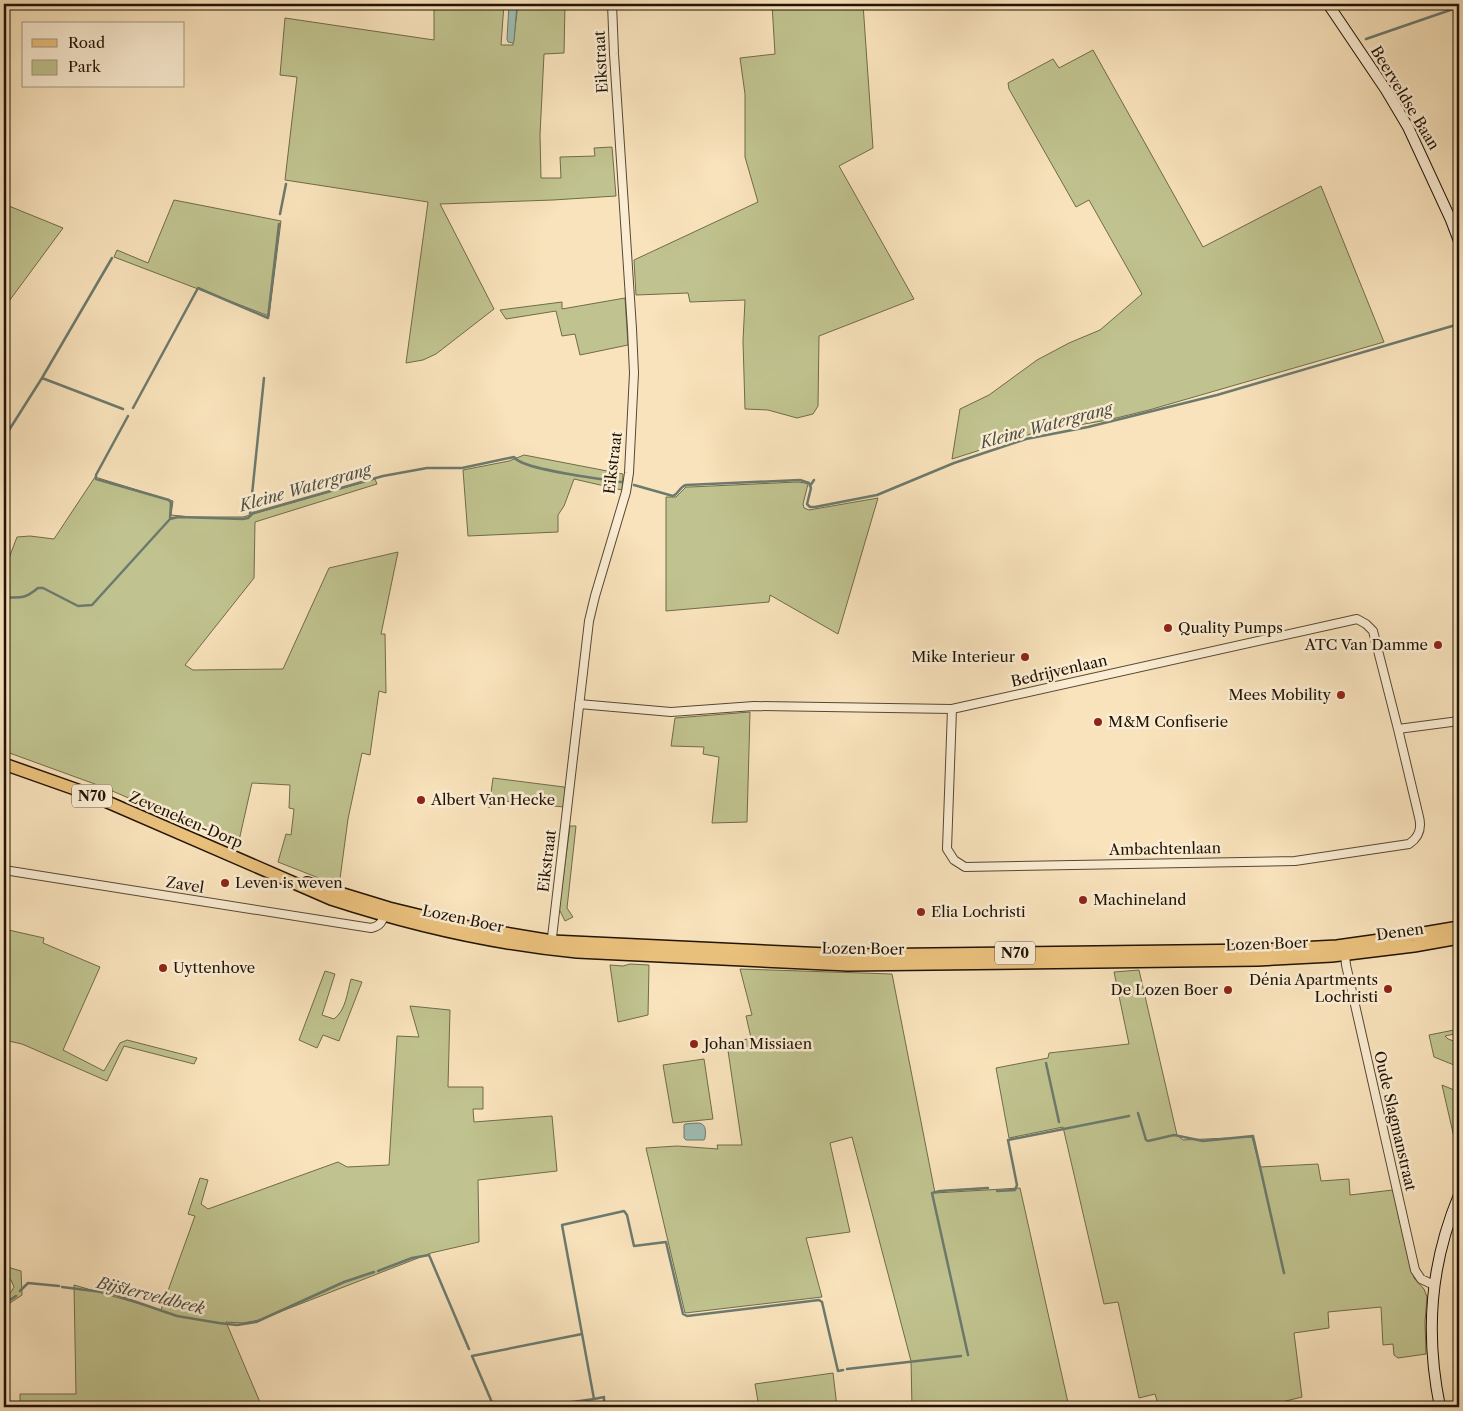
<svg xmlns="http://www.w3.org/2000/svg" width="1463" height="1411" font-family="'Libre Caslon Text',serif">
  <rect width="100%" height="100%" fill="#f9e3bc"/>
  <filter id="stains"><feTurbulence type="fractalNoise" baseFrequency=".004" numOctaves="4"/><feColorMatrix values="0 0 0 0 .2 0 0 0 0 .09 0 0 0 0 .02 0 0 0 .5 -.17"/></filter>
  <radialGradient id="worn" r=".72"><stop offset=".6" stop-color="#630" stop-opacity="0"/><stop offset="1" stop-color="#630" stop-opacity=".3"/></radialGradient>
  <path fill="#c0c38f" stroke="#706b4a" d="M434,4H504L501,45H513L518,4H565L564,53L544,54L540,135L541,178H561L560,157L595,156L594,148L612,147L616,196L553,200L440,204L494,309L436,354L423,360L406,363L428,202L285,180L297,77L280,75L285,18L434,40Z
    M772,4H863L873,148L839,166L914,299L819,336L818,406L813,414L797,418L768,410L745,409L743,341L745,300L690,302L688,293L636,295L634,260L758,202L745,157V94L740,58L775,54Z
    M1093,50L1203,247L1321,186L1384,342L1149,410L1108,420L1037,432L952,459L960,409L989,395L1037,360L1069,343L1100,330L1142,294L1089,200L1076,207L1009,89L1008,83L1053,59L1059,68Z
    M174,200L281,221L269,316L114,257L117,250L148,263Z
    M4,204L63,228L4,308Z
    M625,298L628,345L580,355L575,334L562,336L556,311L506,319L500,310L562,302V309Z
    M524,455L623,474L622,490L574,479L564,506L558,515V532L468,536L463,470L509,461Z
    M95,477L173,501L171,515L191,517H243L375,479L377,484L255,522L254,578L185,665L193,670L283,669L329,568L398,552L381,634H385L386,693L379,691L370,755L362,753L348,819L339,886L278,862L286,834L291,835L294,809L289,808L290,785L252,783L238,845L103,787L4,751V571L17,537L30,536L54,539Z
    M798,482L805,483L808,484L803,504L804,508L809,510L878,498L838,634L770,595L769,602L666,611V497H676L686,487H690Z
    M750,712L747,822L712,823L719,757L703,754L704,747L671,746L675,718Z
    M493,778L564,787L566,791L564,807L495,800L489,808Z
    M570,826H576L567,908L573,917L565,921L559,909Z
    M4,929L44,938L43,943L100,967L63,1050L104,1071L120,1043L127,1040L197,1058L194,1064L124,1046L107,1081L22,1044L4,1040Z
    M630,964L649,965L648,1015L618,1022L610,965L623,966Z
    M740,969L892,974L935,1193L1020,1188L1069,1407H912L911,1361L852,1137L830,1143L850,1232L806,1238L822,1297L685,1313L646,1148L677,1146L718,1149L717,1145H742L727,1044L751,1038L746,1016L752,1015Z
    M1139,970L1177,1135L1183,1140L1252,1137L1260,1167L1318,1164L1321,1181L1349,1179L1350,1195L1393,1190L1414,1278L1424,1289L1427,1297L1425,1322L1426,1354L1398,1358L1394,1355L1393,1344L1383,1345L1381,1307L1328,1312L1329,1328L1294,1333L1302,1397L1262,1407H1159L1155,1394L1139,1398L1118,1302L1104,1304L1063,1127L1009,1138L996,1068L1048,1058L1049,1053L1129,1044L1114,972Z
    M325,971L335,974L322,1015L334,1019C346,1010 347,993 351,979L362,982L339,1041L323,1035L317,1048L299,1040Z
    M410,1006L450,1010L448,1087H483V1109H473L474,1122L552,1116L557,1171L478,1180L479,1242L431,1253L259,1320L243,1323L226,1322L262,1407H20V1394H76L74,1285L161,1310L195,1216L188,1214L200,1178L208,1180L201,1204L208,1209L338,1162L347,1167L389,1165L397,1036L419,1037Z
    M1459,1029V1033L1445,1036L1448,1039L1459,1043V1067L1434,1057L1429,1035Z
    M704,1059L713,1119L673,1123L663,1065Z
    M1442,1085L1459,1092V1159Z
    M4,1266L21,1271L22,1295L4,1307V1297L11,1292L14,1287L11,1280L4,1276Z
    M833,1373L837,1407H759L755,1384Z"/>
  <path fill="#9ebeb4" stroke="#6c7a6e" d="M509,4H517L514,41L513,43L508,42L507,39Z
    M697,1123C706,1123 706,1130 705,1138L704,1140H686L684,1138V1125L685,1124Z"/>
  <g fill="none" stroke-linecap="round" stroke-linejoin="round">
    <path stroke="#6c7a6e" stroke-width="2.5" d="M1366,39L1459,7
      M280,214L286,184
      M42,378L112,258
      M133,408L198,288L268,318L279,224
      M128,416L96,475V479L169,500L171,503L170,519
      M4,438L42,378L123,409
      M634,485L673,496C679,494 679,487 686,485L800,480L809,483L811,488L807,504L810,507H815L877,495L954,463L1026,439L1088,427L1217,395L1459,324
      M810,486L814,480
      M250,514L264,378
      M4,597C20,598 25,599 38,588H43L78,606L92,605L170,519L178,517L243,519L248,518L253,513L383,476L427,468H462L514,457C522,470 602,479 621,482
      M1046,1063L1059,1122
      M1138,1113L1146,1140L1148,1141L1174,1135L1203,1141L1253,1136L1284,1273
      M997,1191L1015,1190L1017,1185L1008,1140L1129,1116
      M378,1271L412,1258L429,1255L469,1349
      M62,1287L110,1293L177,1316L219,1323L237,1325L256,1322L344,1282L374,1272
      M20,1291L28,1283L59,1286
      M4,1304L16,1296
      M968,1355L932,1193L940,1191L988,1188
      M847,1369L961,1356
      M494,1407L472,1356L582,1334
      M537,1407L594,1399
      M604,1407V1397L594,1399L562,1225L624,1211L627,1215L634,1246L666,1242L683,1314L687,1316L819,1300L822,1302L838,1371L843,1370"/>
    <g stroke="#574733" stroke-width="10">
      <path id="street" d="M579,704L671,712L754,706L952,709L1357,619L1366,624L1373,631L1398,729L1419,817C1422,829 1419,837 1409,844L1295,861L965,867L954,860L947,849L952,709
        M1398,729L1459,721
        M4,870L371,928C381,926 382,921 386,912
        M551,946L589,621L595,596L626,492L629,473L634,373L632,329L614,54L612,4
        M1345,954L1346,965L1415,1270L1421,1279L1434,1285"/>
    </g>
    <g stroke="#211305" stroke-width="12">
      <path id="secondary" d="M1328,4L1386,90L1408,127L1451,220L1459,241
        M1440,1407C1425,1333 1430,1265 1459,1195"/>
    </g>
    <g stroke="#211305" stroke-width="14">
      <path id="primary" d="M4,764L89,794L331,899C411,925 492,944 577,952L848,965L1258,960L1332,956L1414,946L1459,938
        M307,883L389,908L463,926L552,941L849,955L1259,950L1337,946L1394,938L1459,927"/>
    </g>
    <use href="#street" stroke="#fbedd3" stroke-width="8"/>
    <use href="#secondary" stroke="#fbedd3" stroke-width="10"/>
    <use href="#primary" stroke="#ecc27e" stroke-width="11"/>
  </g>
  <g fill="#8f2418" stroke="#fbedd3" stroke-width="2">
    <circle cx="1168" cy="628" r="5"/>
    <circle cx="1438" cy="645" r="5"/>
    <circle cx="1025" cy="657" r="5"/>
    <circle cx="1341" cy="695" r="5"/>
    <circle cx="1098" cy="722" r="5"/>
    <circle cx="421" cy="800" r="5"/>
    <circle cx="225" cy="883" r="5"/>
    <circle cx="1083" cy="900" r="5"/>
    <circle cx="921" cy="912" r="5"/>
    <circle cx="163" cy="968" r="5"/>
    <circle cx="1388" cy="989" r="5"/>
    <circle cx="1228" cy="990" r="5"/>
    <circle cx="694" cy="1044" r="5"/>
  </g>
  <g text-anchor="middle" stroke-width="5" stroke-linejoin="round" paint-order="stroke">
    <g fill="#fbedd3" stroke="#625443" stroke-width="1">
      <rect x="72" y="784.5" width="40" height="23" rx="4"/>
      <rect x="995" y="941.5" width="40" height="23" rx="4"/>
    </g>
    <g font-size="14" font-weight="bold" fill="#211305">
      <text x="92" y="801">N70</text>
      <text x="1015" y="958">N70</text>
    </g>
    <g font-size="15" fill="#211305" stroke="#fbedd3">
      <text transform="translate(601 62) rotate(-93)" y="5">Eikstraat</text>
      <text transform="translate(1405 98) rotate(59)" y="5">Beerveldse Baan</text>
      <text transform="translate(613 463) rotate(-83)" y="5">Eikstraat</text>
      <text transform="translate(1059 671) rotate(-13)" y="5">Bedrijvenlaan</text>
      <text transform="translate(186 820) rotate(23)" y="5">Zeveneken-Dorp</text>
      <text transform="translate(1165 849) rotate(-1)" y="5">Ambachtenlaan</text>
      <text transform="translate(547 861) rotate(-83)" y="5">Eikstraat</text>
      <text transform="translate(185 885) rotate(9)" y="5">Zavel</text>
      <text transform="translate(463 919) rotate(12)" y="5">Lozen Boer</text>
      <text transform="translate(1400 932) rotate(-8)" y="5">Denen</text>
      <text transform="translate(1267 944) rotate(-2)" y="5">Lozen Boer</text>
      <text transform="translate(863 949) rotate(1)" y="5">Lozen Boer</text>
      <text transform="translate(1395 1121) rotate(77)" y="5">Oude Slagmanstraat</text>
    </g>
    <g font-size="15" fill="#211305" stroke="#fbedd3" text-anchor="start">
      <text x="1178" y="633">Quality Pumps</text>
      <text x="1428" y="650" text-anchor="end">ATC Van Damme</text>
      <text x="1015" y="662" text-anchor="end">Mike Interieur</text>
      <text x="1331" y="700" text-anchor="end">Mees Mobility</text>
      <text x="1108" y="727">M&amp;M Confiserie</text>
      <text x="431" y="805">Albert Van Hecke</text>
      <text x="235" y="888">Leven is weven</text>
      <text x="1093" y="905">Machineland</text>
      <text x="931" y="917">Elia Lochristi</text>
      <text x="173" y="973">Uyttenhove</text>
      <text x="1378" y="985" text-anchor="end">Dénia Apartments<tspan x="1378" dy="17">Lochristi</tspan></text>
      <text x="1218" y="995" text-anchor="end">De Lozen Boer</text>
      <text x="704" y="1049">Johan Missiaen</text>
    </g>
    <g font-size="16" font-style="italic" fill="#4d4f42" stroke="#fbedd3">
      <text transform="translate(1046 425) rotate(-15)" y="6">Kleine Watergrang</text>
      <text transform="translate(305 487) rotate(-16)" y="6">Kleine Watergrang</text>
      <text transform="translate(151 1295) rotate(14)" y="6">Bijsterveldbeek</text>
    </g>
  </g>
  <rect width="1463" height="1411" fill="none" stroke="#f9e3bc" stroke-width="20"/>
  <rect x="5" y="5" width="1453" height="1401" fill="none" stroke="#211305" stroke-width="2.5"/>
  <rect x="10" y="10" width="1443" height="1391" fill="none" stroke="#211305"/>
  <rect x="22" y="22" width="162" height="65" fill="#fbedd3" stroke="#a49681"/>
  <rect x="32" y="39" width="25" height="8" fill="#ecc27e" stroke="#a49681"/>
  <text x="68" y="48" font-size="15" fill="#211305">Road</text>
  <rect x="32" y="60" width="25" height="15" fill="#c0c38f" stroke="#a49681"/>
  <text x="68" y="72" font-size="15" fill="#211305">Park</text>
  <rect width="100%" height="100%" filter="url(#stains)"/>
  <rect width="100%" height="100%" fill="url(#worn)"/>
</svg>
